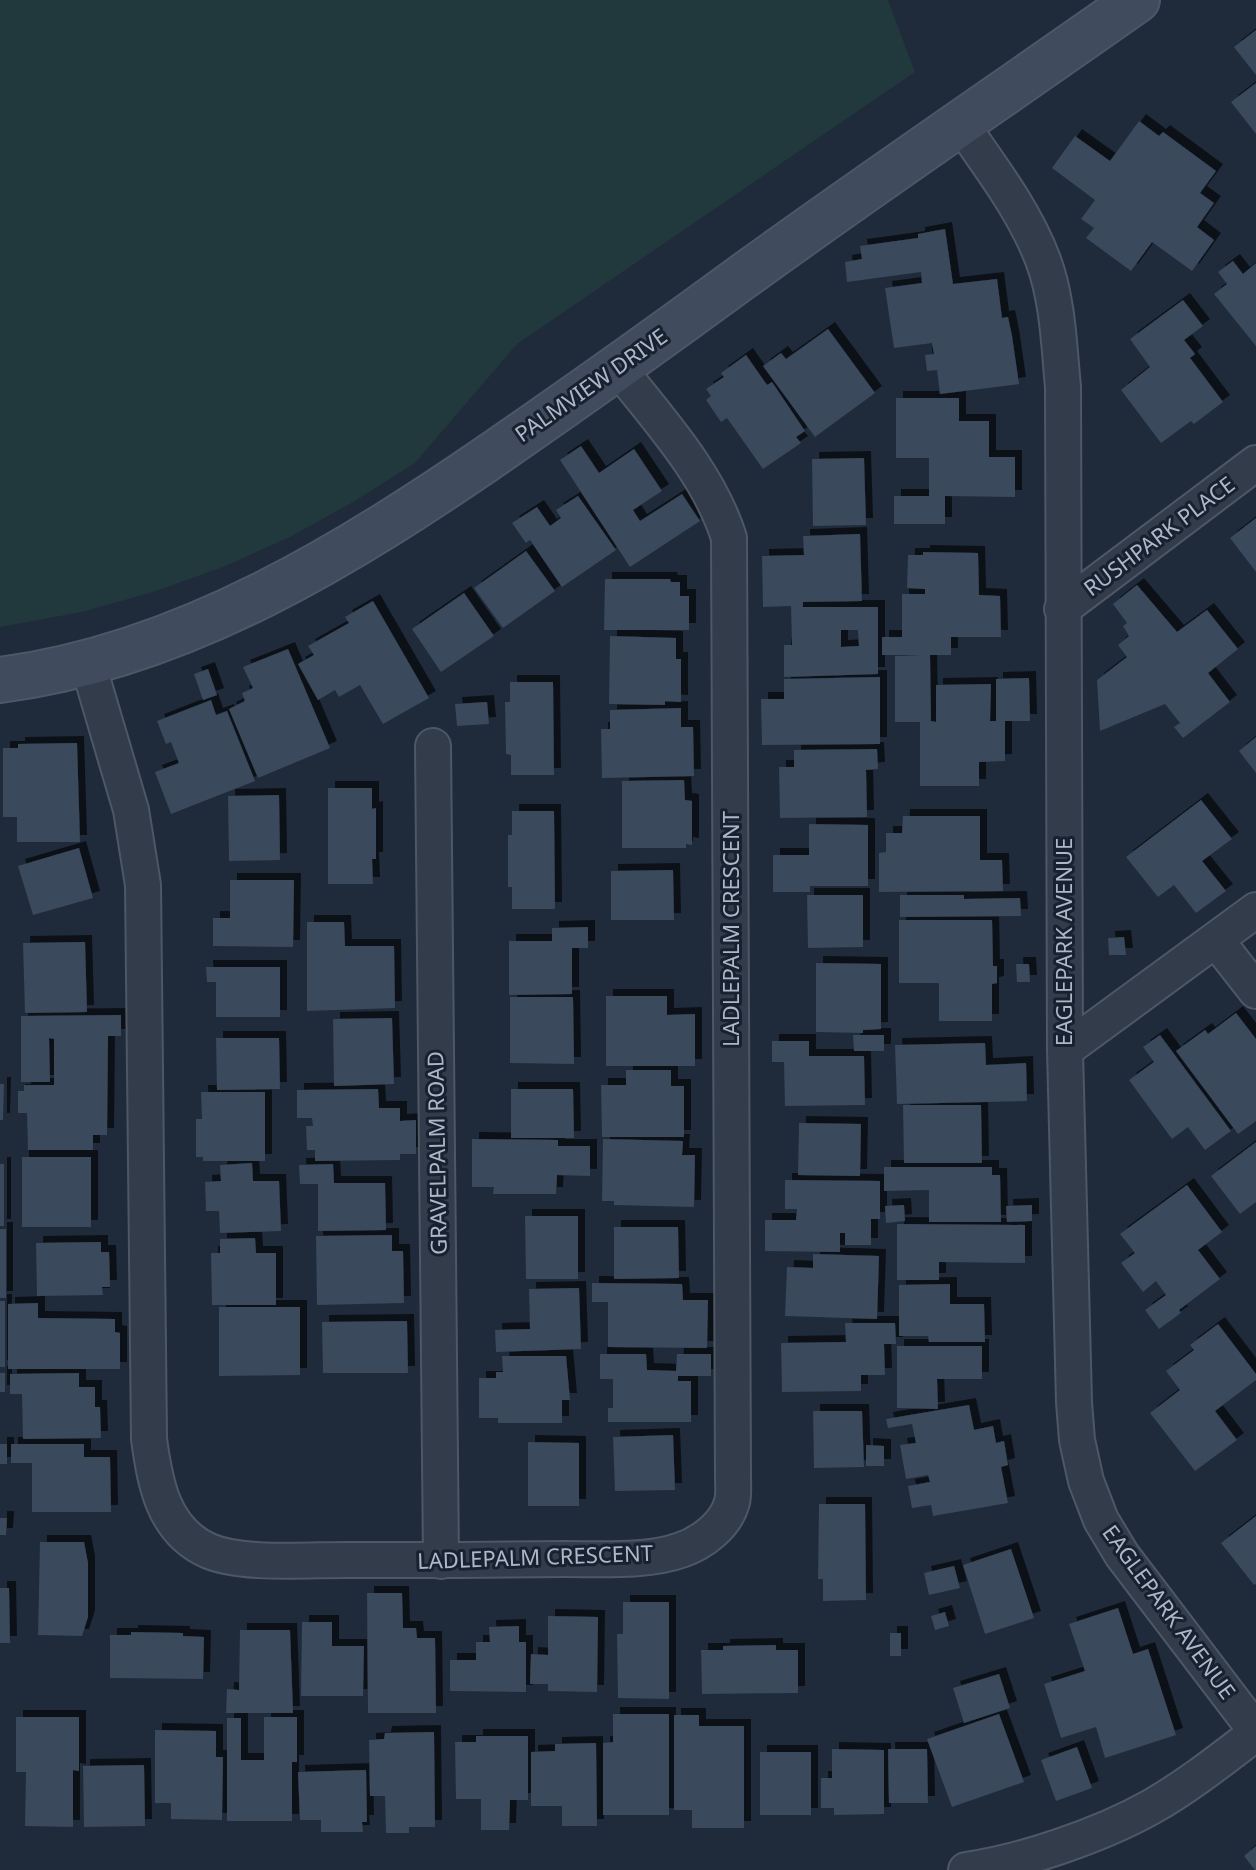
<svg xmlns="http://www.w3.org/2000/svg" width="1256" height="1870" font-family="'Noto Sans',sans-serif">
  <defs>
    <filter id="shadow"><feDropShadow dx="7" dy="-7" stdDeviation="0" flood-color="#0009"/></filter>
  </defs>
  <rect width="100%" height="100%" fill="#1f2a3b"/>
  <path fill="#21383c" d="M0,0H888L915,72L517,344L415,463L355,501L290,537L223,567L153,592L82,612L0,627Z"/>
  <path fill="#3a485b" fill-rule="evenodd" filter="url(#shadow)" d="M1256,30V75L1234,47Z
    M1256,83V134L1231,102Z
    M1139,121L1159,136L1163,132L1216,171L1200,193L1214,203L1197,227L1214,240L1192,271L1152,242L1131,271L1086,238L1094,228L1081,219L1095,200L1052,168L1075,136L1110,161Z
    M945,229L953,284L997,279L1002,318L1008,317L1012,336L1019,384L940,394L937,370L927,371L925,355L934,354L932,343L894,348L885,288L922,283L921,272L847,282L845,262L862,259L860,246L918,238V234Z
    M1233,261L1243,274L1256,263V346L1214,294L1227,284L1218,272Z
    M1183,300L1203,326L1184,340L1195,354L1190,358L1223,402L1194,424L1191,421L1161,443L1121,390L1150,367L1130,339Z
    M828,329L875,393L815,437L763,366L781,353L786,359Z
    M746,355L767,385L772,382L805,431L796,437L801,443L763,469L727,418L721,422L706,400L711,396L706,389L724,377L721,373Z
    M896,398H959V421H989V457H1015V497L945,496V524H894V496H929V458H896Z
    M581,446L599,473L634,449L662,491L633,510L640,521L682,494L700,521L630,567L560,460Z
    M864,458L866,525L813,526L812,459Z
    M578,496L616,550L562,587L530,540L526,543L512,523L537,507L550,526L561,518L556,510Z
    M1256,518V572L1230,538Z
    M860,534L862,601L803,602V607H878V674L784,677V645H792L791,606L763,607L762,556L804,555L803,536ZM841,630H858L859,646L841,647Z
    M526,551L555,591L503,628L474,588Z
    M923,552L978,553L979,595L1000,596L1001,637H951V655H930L931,721L936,722V685L991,684L990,721H996V679L1029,678L1030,721H1005V761L979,762V786H920V722H895V656L921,655H882V637H902V594H925V589L907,588L908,555H923Z
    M605,579H670L671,582H680V596H689V630H604Z
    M1137,585L1177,632L1207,610L1238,649L1208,673L1230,702L1183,738L1174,727L1180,723L1165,704L1100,731L1097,680L1127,657L1118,645L1129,636L1123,626L1127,623L1113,604Z
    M464,593L494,636L441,672L412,629Z
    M373,601L429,698L383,724L360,685L339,697L335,690L318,700L298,664L314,655L308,646L349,623L345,617Z
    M610,636L676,638V659H681V702L665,701V705L609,704Z
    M288,649L330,748L258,778L229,709L245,701L242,693L253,688L243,667Z
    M208,669L217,695L203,700L194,674Z
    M880,677V744L762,745L761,699H784V679Z
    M510,682H553L554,775H511V755L506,754L505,702H510Z
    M211,700L216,715L227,711L255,781L171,814L155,772L179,763L171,742L166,744L157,721Z
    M487,702L489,724L457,726L455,704Z
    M681,708V727H693L694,776L602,778L601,729H610V710Z
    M1256,737V773L1239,751Z
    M77,743L80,842H17V817H3V748H18V744Z
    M877,749L878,769L866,770L867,817L780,818L779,767H794V750Z
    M684,780L685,800L692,801V845L686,844V848H622V781Z
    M328,788H372V809L376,808V859H372L373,884H328Z
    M279,795L280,860L229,861L228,796Z
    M1201,800L1232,839L1202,861L1226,891L1196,913L1174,885L1158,897L1126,857Z
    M512,811H554L555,909H512V887H508V835H512Z
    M903,816H980V860H1002L1003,891L879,892V853L886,852V833H902Z
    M809,824L868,825V886H810V892H773V855H809Z
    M79,848L93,898L33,915L18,866Z
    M673,870L674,920H611V871Z
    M230,880H294L293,947L213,946V918H230Z
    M807,895H863V947L808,948Z
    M900,895H964V899L1020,898L1021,916L900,917Z
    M899,920H992L993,966H997V983L992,984V1021H939V983H899Z
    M307,922H344L345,946H394L395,1008L307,1011Z
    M588,927V948H572V994L509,995V941H552V928Z
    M1124,937L1126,955H1109L1108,938Z
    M85,942L87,1012L25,1013L23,943Z
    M816,963L881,964V1029L863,1030V1033L816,1032Z
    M1016,964H1029L1030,982H1017Z
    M206,967H280V1017H216V982H207Z
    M606,996H667V1015L695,1014V1066H606Z
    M510,997H573L574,1064L510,1063Z
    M1236,1013L1256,1039V1121L1238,1134L1176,1051L1205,1030L1208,1034Z
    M121,1015V1036H108L107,1135H93V1150H28L27,1113H18V1091H24V1085H54V1039L49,1038L50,1082H21V1016Z
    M392,1018L394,1084L334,1086L333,1019Z
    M853,1035H884V1051H854Z
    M1160,1035L1231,1131L1205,1150L1188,1127L1172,1139L1129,1080L1154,1062L1143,1047Z
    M216,1038H279L280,1089L217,1090Z
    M772,1041H809V1056H864L865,1105L785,1106L784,1062H772Z
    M985,1043L986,1065L1026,1063L1027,1101L897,1104L895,1045Z
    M626,1070H671V1086H684V1137H602L601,1085H626Z
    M0,1084H4L3,1120H0Z
    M378,1089L379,1108H400V1121L416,1120V1154H400V1160L315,1161V1150H307L306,1126H313L312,1118H297V1090Z
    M511,1089H573L574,1138H511Z
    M201,1092H265V1161H203V1157H196V1119H202Z
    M903,1105H981L982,1163H904Z
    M799,1123L861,1124L860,1176L798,1175Z
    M472,1139L558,1140V1146H590V1176L557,1175L556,1194H493L494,1187H472Z
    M603,1139L683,1141L682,1155H695L694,1207L614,1205V1201H602Z
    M1256,1142V1202L1240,1214L1211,1176Z
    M22,1157H91V1227H22Z
    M252,1163L253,1181H279L281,1231L220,1233L219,1211H206L205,1182L221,1181L220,1165Z
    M0,1164H4V1226H0Z
    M333,1164L334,1183H385L386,1230L318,1231V1184H300L299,1165Z
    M884,1167H992V1175H1000L1001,1222H929V1190L884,1191Z
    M785,1180L880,1181V1219H871V1245H845V1233H840V1252L765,1251V1220H796L797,1209H785Z
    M1187,1185L1222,1232L1198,1250L1220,1279L1179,1310L1181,1313L1159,1329L1145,1310L1166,1295L1156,1281L1143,1292L1121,1263L1135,1253L1120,1234Z
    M904,1205L905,1221L886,1223L885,1206Z
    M1032,1205V1221L1007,1222L1006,1206Z
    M525,1216H578V1279H526Z
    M897,1224L1025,1225V1263L939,1262V1280H897Z
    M614,1227H678L679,1278L614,1279Z
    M0,1229H6V1298H0Z
    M392,1235V1251H403L404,1303L317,1305L316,1236Z
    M255,1238L256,1253H276V1305H212L211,1253H220V1239Z
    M101,1242V1252H109L110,1287H102L103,1295L37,1296L36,1243Z
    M813,1254L879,1256L877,1319L785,1316L787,1267L813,1268Z
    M592,1283L682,1284L683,1300H708L707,1348L608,1347V1302H592Z
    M950,1284V1304H984L985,1342H929L928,1336H899V1285Z
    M579,1288L581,1349L496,1352L495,1330L530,1329L529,1289Z
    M0,1301H5V1367H0Z
    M38,1303V1318L115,1319V1332L120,1333V1369H8V1304Z
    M219,1307H300V1375L219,1376Z
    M407,1321L408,1373H323L322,1322Z
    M845,1323H895L896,1344H884L885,1375H861V1391L782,1392L781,1343L846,1342Z
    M1218,1324L1256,1374V1380L1215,1411L1237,1440L1195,1471L1150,1413L1180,1390L1166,1371L1194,1350L1190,1345Z
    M897,1346H982V1379H937L938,1409L897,1408Z
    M600,1354H646L647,1370L676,1371L677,1354H711V1376H678V1381H691V1422H608V1408H613V1379H600Z
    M502,1356H566L570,1400H562V1423H498V1418H479V1378H496V1372H503Z
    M0,1373H5V1392H0Z
    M79,1373V1387H95V1407H100L101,1438L23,1439L22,1394H10V1374Z
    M969,1405L974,1430L993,1426L996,1443L1004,1441L1008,1465L1001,1467L1008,1503L933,1516L931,1505L912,1508L908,1486L930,1482L928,1475L906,1479L900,1445L916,1443L912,1424L888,1428L886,1419Z
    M813,1411H862L864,1467L814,1468Z
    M673,1435L675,1490L615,1491L613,1437Z
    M528,1442L579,1443V1506H528Z
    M0,1444H7V1464H0Z
    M11,1444H84V1457H110L111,1512H32V1463H11Z
    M866,1445L884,1446V1466H866Z
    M819,1504H865L866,1600L823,1601V1579H818Z
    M1256,1516V1584L1254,1585L1221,1543Z
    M0,1518H7L6,1535H0Z
    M40,1542H84L88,1563V1617L82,1636L38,1635Z
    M1011,1549L1034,1618L985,1634L963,1565Z
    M954,1566L960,1588L929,1595L924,1573Z
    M0,1588H9L10,1643H0Z
    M367,1593H402L403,1628H416L417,1638H435L436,1713H368Z
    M623,1602H669V1699L618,1698L617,1634H623Z
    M1118,1608L1133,1654L1148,1649L1176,1735L1105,1758L1096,1727L1061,1738L1044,1684L1085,1671L1069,1624Z
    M945,1612L949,1626L935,1630L931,1616Z
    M548,1616L598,1617L597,1692L548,1691V1684H530L531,1654L548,1655Z
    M302,1622H332V1646H364L363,1696H301Z
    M519,1626V1642H526V1692L450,1691V1660H476V1642H490L489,1627Z
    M240,1630H290L293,1713H226L227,1689L239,1690Z
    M131,1632L183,1633V1636L204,1637L203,1679L110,1678V1635H131Z
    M890,1633H901V1656H890Z
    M776,1645V1650H798V1693L702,1694L701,1650H723V1646Z
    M999,1674L1010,1708L964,1723L953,1688Z
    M613,1714H669V1815H603V1743L613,1742Z
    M999,1714L1024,1782L952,1807L927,1739Z
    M674,1715H699V1726H744V1828H692V1810H674Z
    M16,1717H79V1771L73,1770V1827L25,1826L26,1772H16Z
    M264,1717H297V1762H292V1821H227V1718H241V1760H264Z
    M155,1730L216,1731V1757H223L222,1820L171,1819V1803H155Z
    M434,1732L435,1827H409V1833H386L385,1796H370L369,1740L384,1739L385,1733Z
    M476,1736H528V1800H510L509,1830H481V1799H456L455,1742H476Z
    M596,1743L597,1826H562V1806H531V1752L555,1751V1744Z
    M1077,1747L1092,1788L1056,1801L1041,1760Z
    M832,1749L884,1750V1814L834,1815V1808H821V1778H832Z
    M888,1749H927L928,1803H889Z
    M760,1752H811V1815H760Z
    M144,1765L145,1826L84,1827L83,1766Z
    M366,1770L367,1822H362L363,1832H321V1820H300L298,1772Z
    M1256,1846V1870H1255L1244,1856Z"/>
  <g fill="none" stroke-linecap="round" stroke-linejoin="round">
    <g stroke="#4d5765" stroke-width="38">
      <path id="street" d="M961,124C991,168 1024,210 1043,260C1058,300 1059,346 1063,387L1065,1050L1074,1402L1077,1440L1086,1481L1101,1520L1122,1555L1256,1731
        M1062,609L1256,463
        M88,664L131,810L143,885L149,1439C155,1483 163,1531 209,1551C244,1566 315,1559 354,1560C425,1560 495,1560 566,1559C601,1559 648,1562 681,1550C702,1543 726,1525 732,1502C734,1495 733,1485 733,1477L729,538C709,474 659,420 618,368
        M433,746L441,1561
        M1216,940L1256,991
        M1065,1050L1256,910
        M966,1870C1023,1862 1101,1835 1151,1807C1188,1786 1222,1759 1256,1733"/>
    </g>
    <g stroke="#4d5765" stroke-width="48">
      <path id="secondary" d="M0,680C185,656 350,553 501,449C582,393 662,336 741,278C872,183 1005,93 1137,0"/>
    </g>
    <use href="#street" stroke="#333c4b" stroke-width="34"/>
    <use href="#secondary" stroke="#404b5e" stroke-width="44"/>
  </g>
  <g text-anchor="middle" stroke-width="6" stroke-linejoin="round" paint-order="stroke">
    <g font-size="22" fill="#adb7c7" stroke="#18212f">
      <text transform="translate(591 385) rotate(-35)" y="8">PALMVIEW DRIVE</text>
      <text transform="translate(1159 536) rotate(-37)" y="8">RUSHPARK PLACE</text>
      <text transform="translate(731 929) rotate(-90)" y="8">LADLEPALM CRESCENT</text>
      <text transform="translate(1064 942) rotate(-90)" y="8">EAGLEPARK AVENUE</text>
      <text transform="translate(437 1153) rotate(-91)" y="8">GRAVELPALM ROAD</text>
      <text transform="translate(535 1557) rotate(-2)" y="8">LADLEPALM CRESCENT</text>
      <text transform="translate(1169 1612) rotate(54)" y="8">EAGLEPARK AVENUE</text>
    </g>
  </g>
</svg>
